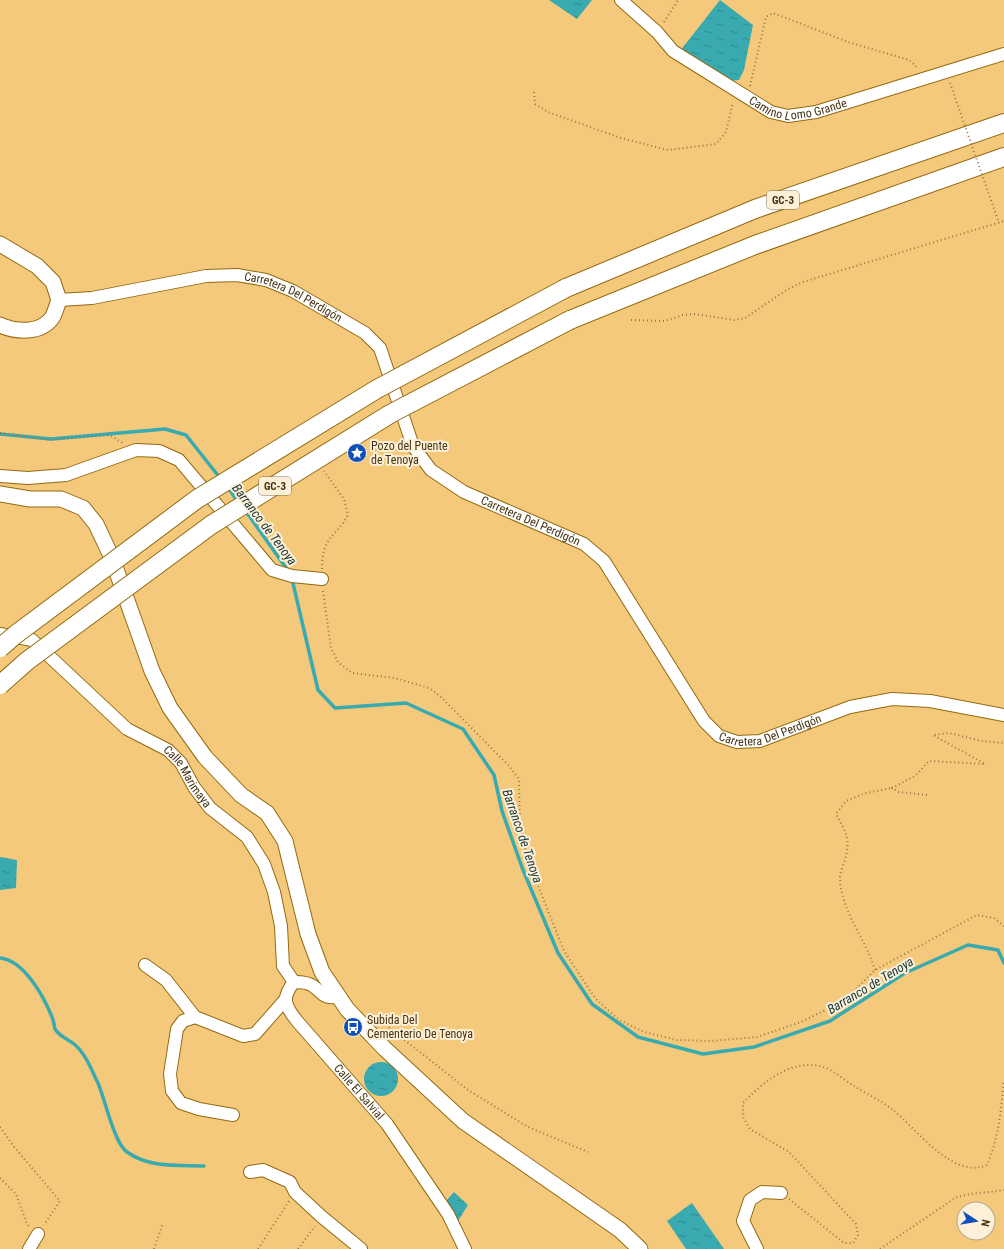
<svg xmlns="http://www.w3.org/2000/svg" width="1004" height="1249" font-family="'Roboto Condensed',sans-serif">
  <defs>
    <pattern id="water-ripples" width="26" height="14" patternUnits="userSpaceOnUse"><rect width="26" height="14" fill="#38aab0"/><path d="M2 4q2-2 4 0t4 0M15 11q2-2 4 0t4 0" fill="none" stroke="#318b8e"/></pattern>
  </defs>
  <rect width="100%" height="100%" fill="#f5c97b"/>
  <path fill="url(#water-ripples)" d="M549,0H592L577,19Z
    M720,0L753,25L744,70L739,80L729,81L680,51Z
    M0,857L17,860L16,888L0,890Z
    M364 1079a17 17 0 1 1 34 0a17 17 0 1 1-34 0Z
    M454,1192L468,1205L458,1221L445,1202Z
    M692,1203L724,1249H686L667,1221Z"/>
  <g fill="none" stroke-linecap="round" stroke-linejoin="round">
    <path stroke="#38aab0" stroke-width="3.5" d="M0,434L51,439L165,429L186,435L220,478
      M227,486L238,502
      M245,510L289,572
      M292,579L318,690L335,708L406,703L463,729L494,775L502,811L523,870L558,953L592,1004L638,1037L703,1054L754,1047L830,1021L905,973L968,945L998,950L1004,963
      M0,958C24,960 44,997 52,1017C54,1021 54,1026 55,1029C60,1037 68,1039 74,1044C86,1054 91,1069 98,1083C105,1099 114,1143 127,1152C149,1168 178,1165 204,1166"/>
    <g stroke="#926a10" stroke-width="14">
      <g id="minor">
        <path id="s1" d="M621,0L657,32L673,51L771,112L788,116L816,112L1004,54"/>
        <path id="s2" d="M59,300L92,298L206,276L237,275L266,280L293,291L365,333L380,348L413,446L431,470L464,492L584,544L604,561L704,721L719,736L737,742L760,741L850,707L892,699L930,701L1004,715"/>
        <path d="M0,476L28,478L66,475L136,450L159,451L179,460L272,570L292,576L322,579"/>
        <path id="s3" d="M0,634L32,640L127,729L168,750L181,763L194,787L210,808L247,837L264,864L274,892L281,926L283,966L294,982"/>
        <path d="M145,965L166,980L195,1017L243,1036L255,1034L285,1000"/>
        <path id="s4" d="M339,997C320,998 326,995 313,986C308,982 300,982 294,982C281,998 285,1006 297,1021L387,1124L448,1214L465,1249"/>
        <path d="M195,1017L183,1021L177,1029L170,1074L172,1091L181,1103L199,1109L233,1115"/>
        <path d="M250,1172L263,1170L290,1182L295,1192L322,1217L361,1249"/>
        <path d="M29,1249L38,1234"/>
        <path d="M757,1249L743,1221L750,1200L762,1192L781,1193"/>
      </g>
    </g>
    <g stroke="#926a10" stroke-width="17">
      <path id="major" d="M0,244L37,266L53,282L59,300C57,305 55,313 52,318C40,334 16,332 0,325
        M0,494L30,499H61L83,508L96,524L112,558L152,671L170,708L205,757L241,795L267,813L285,841L308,934L322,972L347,1009L384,1048L463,1121L620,1230L640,1249"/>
    </g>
    <g stroke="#926a10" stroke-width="20">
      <path id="highway" d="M566,288L755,209L1004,123
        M570,320L755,245L1004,157"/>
    </g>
    <path stroke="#967842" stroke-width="2" stroke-dasharray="1 3" stroke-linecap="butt" d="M664,22L678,0
      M750,86L766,17L773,13L848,42L909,60L915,65L917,69
      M534,92L535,104L548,112L621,138L668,150L716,144L726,132L733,102
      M631,320L665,321L683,315L695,314L734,320L745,318L788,289L803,282L1004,221
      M0,433L50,440L109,435L123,443
      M322,569C322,536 335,539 348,515L344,499L324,471
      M323,591L331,648L338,662L352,673L395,678L429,688L440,696L509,766L519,779L520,828L529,863L564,951L595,998L619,1020L644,1032L677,1040L711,1041L757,1037L801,1022L844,1001L875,970L977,915L994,918L1004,926
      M927,795L899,792L892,788L915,776L929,761L985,764L933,735L949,733L982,741L1004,743
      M875,970C866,939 841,912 840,878C840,873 843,865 845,860C851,838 846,833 836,814L846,801L866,793L892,788
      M373,1015L468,1090L528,1127L588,1152
      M0,1127L15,1148L60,1201L44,1225
      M0,1178L16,1194L27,1224L29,1226
      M789,1199L844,1243H853L858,1235L856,1224L789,1152L750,1129L743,1117V1103C763,1082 794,1056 826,1068C835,1072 845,1080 854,1086C867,1094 882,1101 893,1110C917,1129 953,1180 987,1165C999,1138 1001,1109 1004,1080
      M154,1249L163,1223
      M258,1249L289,1201
      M298,1249L315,1226
      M880,1249L955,1198C971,1192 987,1193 1004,1190"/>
    <use href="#minor" stroke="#fff" stroke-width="12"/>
    <use href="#major" stroke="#fff" stroke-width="15"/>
    <use href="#highway" stroke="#fff" stroke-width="18"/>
    <g stroke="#926a10" stroke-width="20" stroke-linecap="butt">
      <path id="highway-bridge" d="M0,648L15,635L197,499L377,389L566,288
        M0,685L27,661L211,525L390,414L570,320"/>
    </g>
    <path stroke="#967842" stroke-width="2" stroke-dasharray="1 3" stroke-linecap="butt" d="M950,83L999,223"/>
    <use href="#highway-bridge" stroke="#fff" stroke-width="18"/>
  </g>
  <defs>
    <g id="sight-disc" transform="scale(1)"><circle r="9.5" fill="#1150bb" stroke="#fdf0d9"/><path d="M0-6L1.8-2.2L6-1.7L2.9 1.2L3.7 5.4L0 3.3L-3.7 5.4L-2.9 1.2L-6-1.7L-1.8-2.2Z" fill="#fff"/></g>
    <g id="bus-disc" transform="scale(1)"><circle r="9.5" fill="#1150bb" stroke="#fdf0d9"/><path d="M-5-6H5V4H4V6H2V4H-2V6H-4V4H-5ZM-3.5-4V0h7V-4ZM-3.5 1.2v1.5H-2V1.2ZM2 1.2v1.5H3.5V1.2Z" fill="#fff"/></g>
  </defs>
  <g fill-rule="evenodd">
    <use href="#sight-disc" x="357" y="453"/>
    <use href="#bus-disc" x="353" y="1027"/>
  </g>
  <g text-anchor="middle" stroke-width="4" stroke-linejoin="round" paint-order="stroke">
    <g fill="#fdf0d9" stroke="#7c6c4e" stroke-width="1">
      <rect x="767" y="191" width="32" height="18" rx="3"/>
      <rect x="259" y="477" width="32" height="18" rx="3"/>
    </g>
    <g font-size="11" font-weight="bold" fill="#453312">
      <text x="783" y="204">GC-3</text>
      <text x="275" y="490">GC-3</text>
    </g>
    <g font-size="12" fill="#453312" stroke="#fdf0d9">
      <text dy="4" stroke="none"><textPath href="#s1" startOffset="215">Camino Lomo Grande</textPath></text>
      <text dy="4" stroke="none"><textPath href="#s2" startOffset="241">Carretera Del Perdigón</textPath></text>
      <text dy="4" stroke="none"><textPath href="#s2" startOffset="589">Carretera Del Perdigón</textPath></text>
      <text dy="4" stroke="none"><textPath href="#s2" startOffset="937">Carretera Del Perdigón</textPath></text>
      <text dy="4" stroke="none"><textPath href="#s3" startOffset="242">Calle Marimaya</textPath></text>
      <text dy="4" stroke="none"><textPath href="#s4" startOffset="188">Calle El Salvial</textPath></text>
    </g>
    <g font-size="12" fill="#453312" stroke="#fdf0d9" text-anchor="start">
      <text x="371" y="450">Pozo del Puente<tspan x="371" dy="14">de Tenoya</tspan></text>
      <text x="367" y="1024">Subida Del<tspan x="367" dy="14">Cementerio De Tenoya</tspan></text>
    </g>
    <g font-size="13" font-style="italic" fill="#153739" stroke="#fdf0d9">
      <text transform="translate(265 524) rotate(53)" y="5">Barranco de Tenoya</text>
      <text transform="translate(523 836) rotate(71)" y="5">Barranco de Tenoya</text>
      <text transform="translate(870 985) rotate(-31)" y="5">Barranco de Tenoya</text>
    </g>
  </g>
  <g transform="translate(976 1221) rotate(102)"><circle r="19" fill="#fdf0d9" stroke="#b3a489"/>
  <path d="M0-3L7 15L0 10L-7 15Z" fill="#1150bb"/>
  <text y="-6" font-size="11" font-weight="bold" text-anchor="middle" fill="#453312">N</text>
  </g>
</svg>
